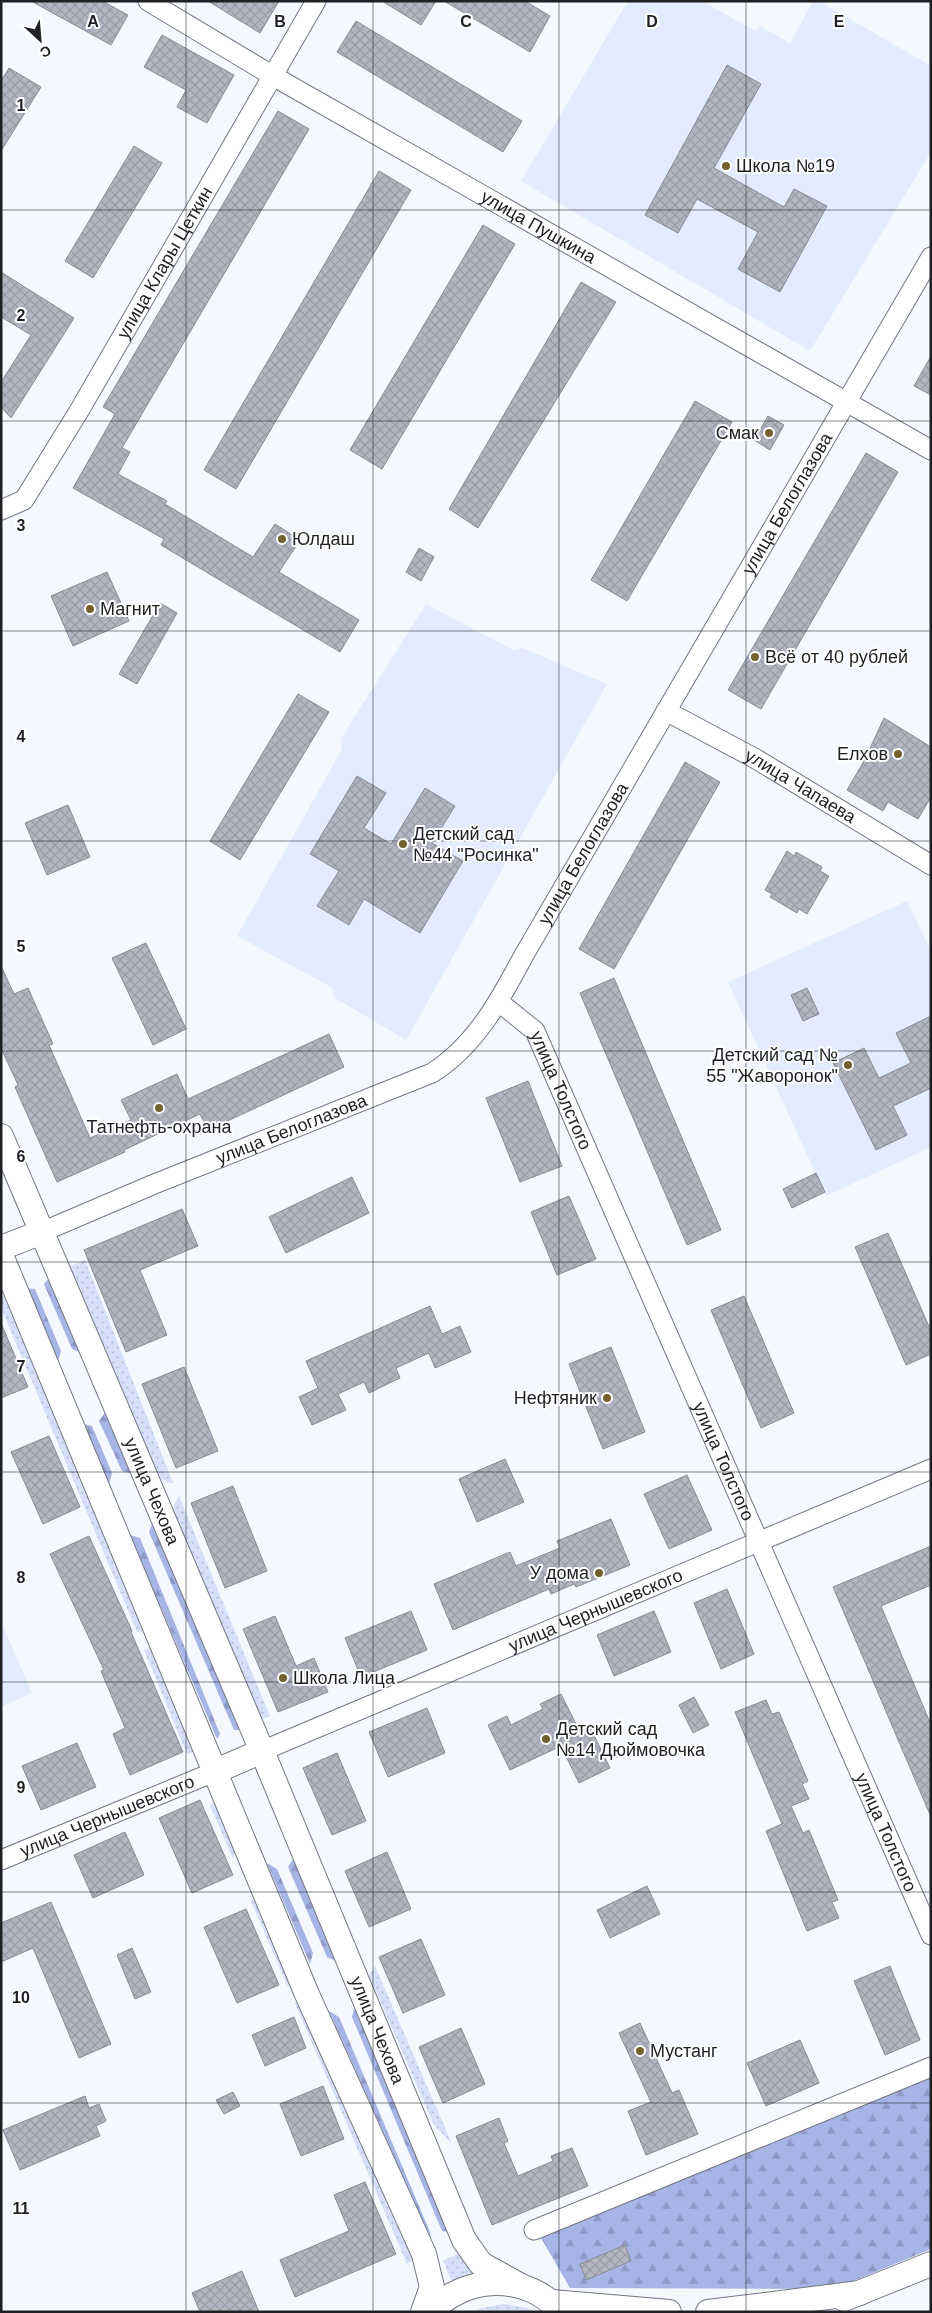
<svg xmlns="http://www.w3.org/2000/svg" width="932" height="2313" font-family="Arial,sans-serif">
  <defs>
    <pattern id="grass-dots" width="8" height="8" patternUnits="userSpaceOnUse" patternTransform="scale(1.25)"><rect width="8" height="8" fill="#d7dff9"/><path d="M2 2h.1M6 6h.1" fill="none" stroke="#b8bfd5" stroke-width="1.8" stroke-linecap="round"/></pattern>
    <pattern id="forest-firs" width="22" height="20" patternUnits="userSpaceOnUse" patternTransform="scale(1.25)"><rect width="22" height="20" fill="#a6b4e6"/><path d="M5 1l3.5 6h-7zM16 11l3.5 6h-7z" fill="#8e9ac5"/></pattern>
    <pattern id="building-cross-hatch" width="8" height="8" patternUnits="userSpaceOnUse" patternTransform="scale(1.25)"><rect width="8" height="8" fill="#b3b6c2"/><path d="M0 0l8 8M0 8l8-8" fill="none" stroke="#9a9ca7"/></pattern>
  </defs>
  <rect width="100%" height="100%" fill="#f5f8ff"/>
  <path fill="#e5ebfe" d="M628,1H702L755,31L760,26L790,43L813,1H819L931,66V152L810,351L521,181Z
    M426,604L513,650L523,648L607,684L406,1040L335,998L331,987L237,936L341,751L342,737Z
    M907,901L931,951V1147L826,1196L728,982Z
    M1,1621L32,1693L1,1707Z"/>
  <path fill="url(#grass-dots)" d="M85,1260L173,1483L164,1481L155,1475L68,1267Z
    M4,1296L145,1631L137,1632L1,1308V1297Z
    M179,1496L270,1716L259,1720L171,1511Z
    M152,1648L195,1751L187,1754L144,1650Z
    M218,1801L237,1844L233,1859L210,1805Z
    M250,1899L262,1902L297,1983L288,1987Z
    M375,1966L452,2144L434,2125L369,1975Z
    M303,1998L415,2259L407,2264L295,2003Z
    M464,2251L474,2274L453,2284L443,2261Z
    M505,2304L527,2308L535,2312H474L481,2308Z"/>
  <path fill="url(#forest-firs)" d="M50,1277L82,1353L72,1349L44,1284Z
    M25,1288L35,1289L61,1351L57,1363Z
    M106,1411L133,1474L122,1471L99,1421Z
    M83,1424L92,1426L112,1473L109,1485Z
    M153,1522L241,1730H234L149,1532Z
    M130,1535L140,1538L220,1734L217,1739Z
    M295,1856L338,1962L327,1957L288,1867Z
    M267,1863L277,1869L313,1953L310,1964Z
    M355,2004L453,2232L442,2231L352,2017Z
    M329,2011L339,2017L430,2232L431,2239Z
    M931,2075V2249L834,2289L570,2288L541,2238Z"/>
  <path fill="url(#building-cross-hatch)" stroke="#888c96" d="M31,1H102L128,15L111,45Z
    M208,1H279L260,33Z
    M382,1H436L421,25Z
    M444,1H525L550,16L530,52Z
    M356,21L522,121L503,152L337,52Z
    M162,35L234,75L207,123L177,107L186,90L144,67Z
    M727,65L761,84L714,168L784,207L794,189L827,206L780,292L738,269L758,232L697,199L678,233L645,215Z
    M9,68L41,87L1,151V81Z
    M278,111L309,129L122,448L130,452L118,474L167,501L165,504L253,557L275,524L300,540L279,572L359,620L340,652L161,545L164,539L73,488L115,414L103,407Z
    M134,146L162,163L93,278L65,261Z
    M379,171L411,190L236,489L204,470Z
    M483,225L515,244L382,469L350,450Z
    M1,272L74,318L11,418L1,407V382L31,335L1,317Z
    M581,282L616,302L478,528L449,509Z
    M931,356V395L914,386Z
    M695,401L732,422L627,601L591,580Z
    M768,416L784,425L770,450L754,440Z
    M866,453L898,472L761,709L728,690Z
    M419,548L434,557L421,581L406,572Z
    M107,572L129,621L73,646L51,596Z
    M160,603L177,613L137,684L119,674Z
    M298,694L329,712L240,860L210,841Z
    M884,718L931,747V797L918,819L888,802L883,811L847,790L864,761Z
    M685,762L720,782L614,969L579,949Z
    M357,776L386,793L364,828L391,844L425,788L455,806L432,843L463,861L420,933L364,899L349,925L317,906L339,871L310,854Z
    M68,805L90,857L47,875L25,823Z
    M787,851L794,856L796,852L822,867L820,871L829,876L807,914L799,909L797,913L770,897L772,894L765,890Z
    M146,943L186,1029L153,1045L112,958Z
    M1,966L14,994L28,988L53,1044L49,1045L90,1138L131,1120L121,1100L177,1074L188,1099L329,1034L344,1067L208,1130L200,1114L124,1150L125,1152L57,1182L15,1087L18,1085L1,1048Z
    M614,978L721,1230L687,1245L580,993Z
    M807,988L819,1014L803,1021L791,995Z
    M931,1016V1088L893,1106L907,1135L876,1150L833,1063L864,1048L879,1078L911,1063L896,1033Z
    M528,1081L562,1166L520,1182L486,1098Z
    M816,1173L825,1192L792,1208L783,1189Z
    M352,1177L369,1213L286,1253L269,1217Z
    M569,1196L596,1259L557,1275L531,1212Z
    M182,1209L198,1246L140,1270L167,1335L126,1352L84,1250Z
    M888,1233L931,1331V1354L906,1365L855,1247Z
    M744,1296L794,1413L761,1428L711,1310Z
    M430,1306L442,1334L460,1326L471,1352L435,1368L429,1353L396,1368L400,1378L369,1393L364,1382L338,1394L346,1410L312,1425L299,1397L318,1388L306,1361Z
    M1,1323L28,1387L1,1398Z
    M611,1347L645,1432L603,1449L569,1364Z
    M184,1367L218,1451L176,1468L142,1384Z
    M49,1436L80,1507L43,1524L11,1452Z
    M505,1459L524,1502L477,1522L459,1479Z
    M687,1475L712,1530L669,1549L644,1494Z
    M233,1486L267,1571L225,1588L191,1503Z
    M611,1519L630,1565L576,1587L574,1584L551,1594L549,1589L453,1630L434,1584L510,1552L516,1566L560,1548L557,1541Z
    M89,1536L132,1631L131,1632L183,1752L130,1775L113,1734L125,1728L101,1671L104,1670L50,1554Z
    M931,1546V1585L881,1606L931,1725V1817L833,1587Z
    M727,1589L754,1654L721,1669L694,1603Z
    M411,1611L427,1650L361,1677L345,1638Z
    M654,1611L671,1652L614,1676L597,1635Z
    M275,1616L296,1666L314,1658L328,1692L278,1712L243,1629Z
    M561,1694L580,1732L590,1727L610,1768L579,1783L561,1746L510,1770L488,1725L507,1716L511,1725L543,1709L540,1704Z
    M694,1697L709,1725L693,1733L679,1705Z
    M766,1700L772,1714L779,1712L808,1781L802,1784L809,1799L791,1806L803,1833L809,1830L838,1900L832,1902L839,1918L807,1931L766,1831L782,1824L735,1712Z
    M427,1708L445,1753L388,1777L369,1732Z
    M77,1743L96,1787L41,1810L22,1766Z
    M337,1753L366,1821L332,1835L303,1768Z
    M200,1800L233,1875L192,1893L159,1818Z
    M125,1832L144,1875L93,1898L74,1855Z
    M387,1852L411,1909L369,1927L345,1871Z
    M647,1886L660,1914L610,1938L597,1910Z
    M51,1902L111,2044L79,2058L33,1948L1,1962V1923Z
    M246,1909L279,1985L237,2003L204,1927Z
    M421,1939L445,1995L403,2013L379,1957Z
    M132,1948L151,1992L135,1999L117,1955Z
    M890,1966L920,2040L885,2055L854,1981Z
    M294,2017L306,2048L265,2066L252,2035Z
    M640,2023L672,2093L679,2090L698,2134L646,2155L628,2111L651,2102L619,2033Z
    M461,2028L485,2084L443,2103L419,2047Z
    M800,2040L819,2083L766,2106L747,2063Z
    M323,2086L344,2139L301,2156L280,2104Z
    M233,2092L240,2106L224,2114L216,2100Z
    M85,2096L89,2108L99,2104L106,2121L96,2126L100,2136L20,2170L3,2130Z
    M499,2118L508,2141L504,2143L518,2176L553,2161L551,2156L572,2148L588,2186L492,2225L456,2136Z
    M365,2182L396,2254L295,2297L280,2260L349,2231L334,2195Z
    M625,2245L631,2261L586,2280L580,2264Z
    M242,2271L259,2312H200L192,2293Z"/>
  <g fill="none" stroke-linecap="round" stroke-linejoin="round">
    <g stroke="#737781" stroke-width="21">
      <g id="minor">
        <path id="s1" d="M148,1L273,76L931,450"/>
        <path id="s2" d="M1,510L24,500L79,411L316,1"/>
        <path id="s3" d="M666,711L756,759L931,865"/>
        <path id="s4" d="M499,1002L535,1031L931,1935"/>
        <path id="s5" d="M42,1232L152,1185L432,1073C476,1045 500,1000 524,955L931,257"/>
        <path id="s6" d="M262,1751L931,1469"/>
        <path id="s7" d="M1,1860L214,1772"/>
        <path d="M534,2230L931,2067"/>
      </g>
    </g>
    <g stroke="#737781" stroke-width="26">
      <g id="major">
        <path id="s8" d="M1,1136L262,1751L464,2240L481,2264L521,2286"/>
        <path d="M1,1248L42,1232"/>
        <path d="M1,1255L306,1992L424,2254L432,2287L423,2312"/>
        <path d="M214,1772L262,1751"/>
        <path d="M844,2299L931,2264"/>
        <path d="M552,2302L669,2312"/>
        <path d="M431,2312C464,2275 528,2272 560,2312"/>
        <path d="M708,2312L860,2293"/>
      </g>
    </g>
    <use href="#minor" stroke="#fff" stroke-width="19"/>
    <use href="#major" stroke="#fff" stroke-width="24"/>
  </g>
  <path fill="none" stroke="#1e2024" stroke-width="1" stroke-opacity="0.55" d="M186,1V2312M373,1V2312M559,1V2312M746,1V2312M1,210H931M1,421H931M1,631H931M1,841H931M1,1051H931M1,1262H931M1,1472H931M1,1682H931M1,1892H931M1,2103H931"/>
  <g fill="#72622f" stroke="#fff" stroke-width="2">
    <circle cx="726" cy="166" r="5"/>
    <circle cx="769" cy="433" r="5"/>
    <circle cx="282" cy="539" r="5"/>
    <circle cx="90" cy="609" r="5"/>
    <circle cx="755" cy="657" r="5"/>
    <circle cx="898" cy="754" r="5"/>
    <circle cx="403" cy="844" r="5"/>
    <circle cx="848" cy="1065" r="5"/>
    <circle cx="159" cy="1108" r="5"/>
    <circle cx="607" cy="1398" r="5"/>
    <circle cx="599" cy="1573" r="5"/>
    <circle cx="283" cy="1678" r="5"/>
    <circle cx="546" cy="1739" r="5"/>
    <circle cx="640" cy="2051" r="5"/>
  </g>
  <g text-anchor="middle" stroke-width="4" stroke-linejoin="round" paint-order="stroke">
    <g font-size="18" fill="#1e2024" stroke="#fff" text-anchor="start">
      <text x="736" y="172">Школа №19</text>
      <text x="759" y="439" text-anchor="end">Смак</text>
      <text x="292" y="545">Юлдаш</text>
      <text x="100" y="615">Магнит</text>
      <text x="765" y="663">Всё от 40 рублей</text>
      <text x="888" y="760" text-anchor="end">Елхов</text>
      <text x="413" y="840">Детский сад<tspan x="413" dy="21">№44 "Росинка"</tspan></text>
      <text x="838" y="1061" text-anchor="end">Детский сад №<tspan x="838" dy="21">55 "Жаворонок"</tspan></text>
      <text x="159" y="1133" text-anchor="middle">Татнефть-охрана</text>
      <text x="597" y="1404" text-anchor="end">Нефтяник</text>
      <text x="589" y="1579" text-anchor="end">У дома</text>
      <text x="293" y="1684">Школа Лица</text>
      <text x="556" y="1735">Детский сад<tspan x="556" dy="21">№14 Дюймовочка</tspan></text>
      <text x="650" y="2057">Мустанг</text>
    </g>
    <g font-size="18" fill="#1e2024" stroke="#fff">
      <text dy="6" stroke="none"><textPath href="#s1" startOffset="451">улица Пушкина</textPath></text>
      <text dy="6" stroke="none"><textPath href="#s2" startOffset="301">улица Клары Цеткин</textPath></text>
      <text dy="6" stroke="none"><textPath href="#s5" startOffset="1095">улица Белоглазова</textPath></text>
      <text dy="6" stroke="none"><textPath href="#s3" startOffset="154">улица Чапаева</textPath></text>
      <text dy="6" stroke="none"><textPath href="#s5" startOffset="690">улица Белоглазова</textPath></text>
      <text dy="6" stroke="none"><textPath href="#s4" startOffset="111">улица Толстого</textPath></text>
      <text dy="6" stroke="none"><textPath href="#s5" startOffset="270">улица Белоглазова</textPath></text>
      <text dy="6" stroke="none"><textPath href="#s4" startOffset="516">улица Толстого</textPath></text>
      <text dy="6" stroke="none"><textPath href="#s8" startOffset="386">улица Чехова</textPath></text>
      <text dy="6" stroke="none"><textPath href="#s6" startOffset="362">улица Чернышевского</textPath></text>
      <text dy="6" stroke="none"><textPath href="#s7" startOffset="115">улица Чернышевского</textPath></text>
      <text dy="6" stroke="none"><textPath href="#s4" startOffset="921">улица Толстого</textPath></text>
      <text dy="6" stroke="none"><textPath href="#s8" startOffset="970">улица Чехова</textPath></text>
    </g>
  </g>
  <g font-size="16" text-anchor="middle" font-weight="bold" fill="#1e2024" stroke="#fff" stroke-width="4" stroke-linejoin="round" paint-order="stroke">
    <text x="93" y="27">A</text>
    <text x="280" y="27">B</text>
    <text x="466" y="27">C</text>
    <text x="652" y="27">D</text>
    <text x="839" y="27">E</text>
    <text x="21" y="111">1</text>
    <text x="21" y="321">2</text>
    <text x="21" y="531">3</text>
    <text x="21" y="742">4</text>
    <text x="21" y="952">5</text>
    <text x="21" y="1162">6</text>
    <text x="21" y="1372">7</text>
    <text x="21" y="1583">8</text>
    <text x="21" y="1793">9</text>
    <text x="21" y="2003">10</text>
    <text x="21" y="2214">11</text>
  </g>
  <rect width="932" height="2313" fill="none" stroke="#1e2024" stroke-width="5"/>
  <g transform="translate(40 40) rotate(154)" stroke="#ffffff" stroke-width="4" paint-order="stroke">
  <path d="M0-4L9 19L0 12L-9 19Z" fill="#1e2024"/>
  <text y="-8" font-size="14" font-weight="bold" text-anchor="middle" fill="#1e2024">С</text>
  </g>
</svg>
